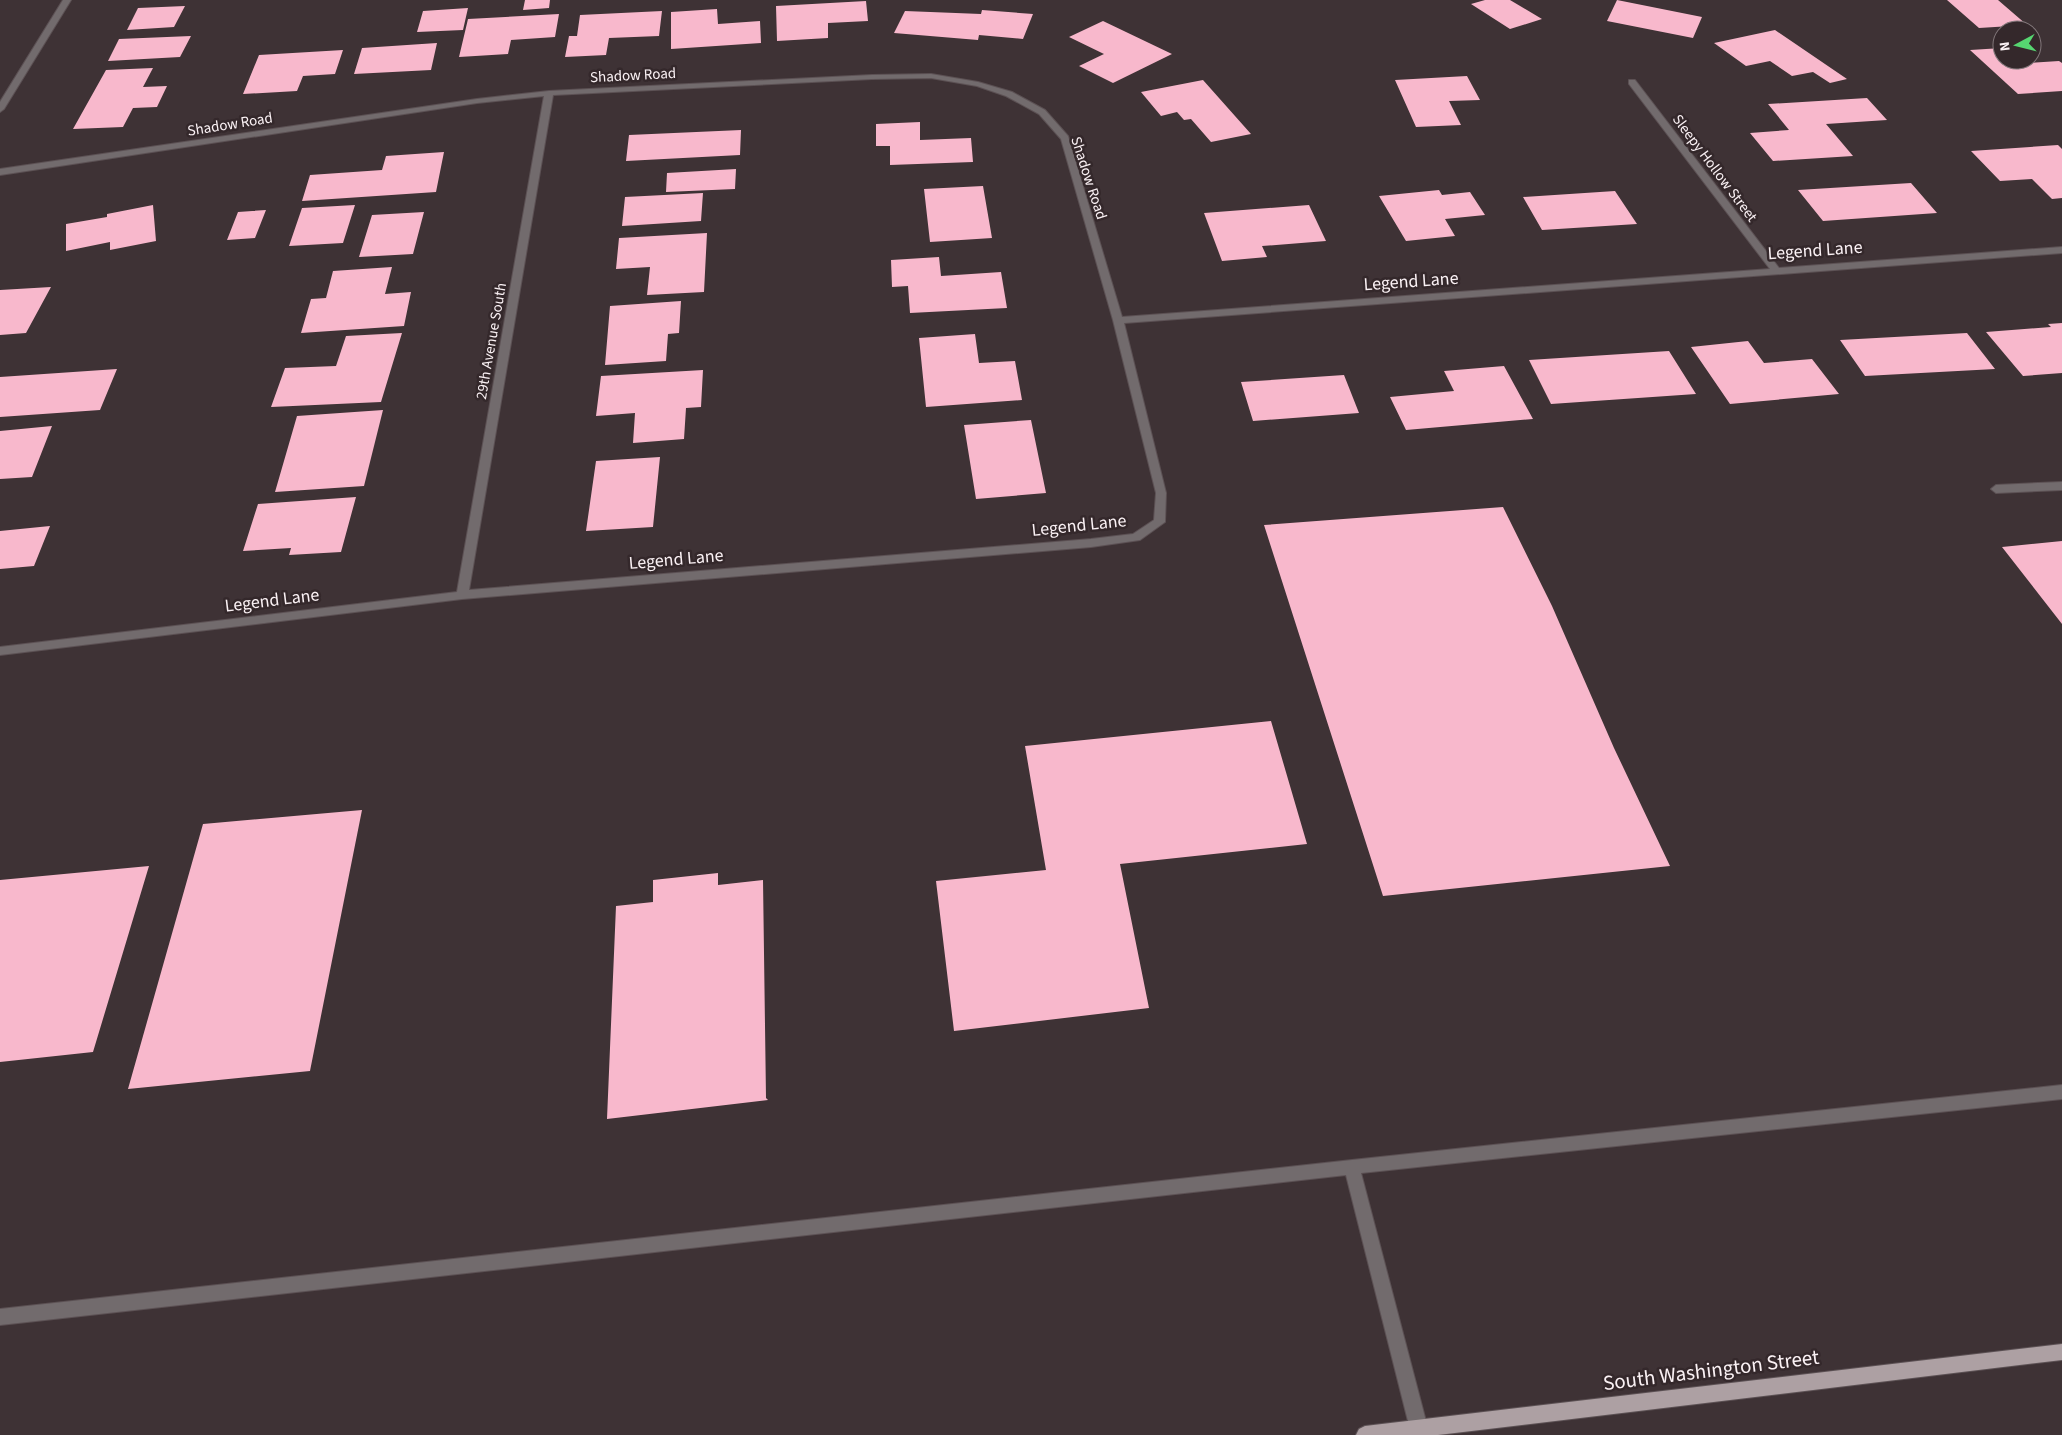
<svg xmlns="http://www.w3.org/2000/svg" width="2062" height="1435" font-family="'Source Sans 3',sans-serif">
  <rect width="100%" height="100%" fill="#3e3235"/>
  <path fill="#f8b8cc" d="M525,0H550L549,8L523,10Z
    M1485,0H1510L1542,19L1510,29L1471,4Z
    M1617,0L1702,17L1693,38L1607,21Z
    M1947,0H1998L2027,25L1979,28Z
    M866,1L868,21L828,23V38L777,41L776,6Z
    M185,6L174,27L127,30L138,8Z
    M468,8L463,30L417,32L423,11Z
    M717,9L718,24L760,21L761,43L671,49V12Z
    M982,10L1033,14L1023,39L979,35L978,40L894,33L905,11L981,14Z
    M662,11L659,36L609,38L606,55L565,57L569,36H577L580,15Z
    M559,14L555,37L511,40L508,54L459,57L468,19Z
    M1103,21L1172,54L1113,83L1079,66L1104,54L1069,37Z
    M1775,30L1847,79L1830,83L1813,72L1792,76L1770,61L1746,66L1714,43Z
    M191,36L180,57L108,61L119,39Z
    M437,43L431,70L354,74L362,48Z
    M2002,48V60H2026L2030,63L2059,61L2062,63V91L2018,94L1970,50Z
    M343,50L335,74L303,76L297,91L243,94L259,55Z
    M153,68L143,87L167,86L157,107L133,108L123,127L73,129L106,70Z
    M1467,76L1480,100L1449,101L1461,125L1416,127L1395,80Z
    M1203,80L1251,134L1211,142L1191,119L1184,120L1177,112L1161,116L1141,92Z
    M1867,98L1887,120L1826,124L1853,156L1773,161L1750,133L1789,130L1768,104Z
    M920,122V140L971,138L973,162L890,165V146H876V124Z
    M741,130L740,155L626,161L629,135Z
    M2058,145L2062,149V198L2052,199L2032,179L2000,181L1971,151Z
    M444,152L436,192L302,201L310,175L382,170L386,156Z
    M736,169L735,189L666,192L667,173Z
    M1911,183L1937,213L1823,221L1798,190Z
    M983,186L992,238L930,242L924,189Z
    M1439,190L1442,195L1470,192L1485,215L1445,219L1455,236L1406,241L1379,196Z
    M1615,191L1637,224L1542,230L1523,197Z
    M703,193L701,221L622,226L625,197Z
    M153,205L156,241L110,250V242L66,251V224L107,217V214Z
    M355,205L343,243L289,246L302,208Z
    M1309,205L1326,241L1262,246L1267,257L1222,261L1204,213Z
    M266,210L255,238L227,240L238,212Z
    M424,212L413,254L359,257L372,215Z
    M707,233L704,292L647,295L650,267L616,269L619,238Z
    M939,257L941,276L1001,272L1007,308L910,313L908,286L892,287L891,260Z
    M392,267L385,294L411,292L404,326L301,333L311,299L326,298L333,271Z
    M51,287L26,333L0,335V290Z
    M681,301L679,333L668,334L666,361L605,365L610,306Z
    M2062,323V373L2023,376L1986,332L2051,327L2048,324Z
    M402,333L381,402L271,407L285,368L336,366L346,336Z
    M1967,333L1995,369L1865,376L1840,340Z
    M975,334L979,363L1015,361L1022,400L926,407L919,338Z
    M1748,341L1764,363L1812,359L1839,394L1730,404L1691,347Z
    M1669,351L1696,394L1551,404L1529,360Z
    M1504,366L1533,419L1406,430L1390,397L1454,391L1444,371Z
    M117,369L100,410L0,417V377Z
    M703,370L701,407L686,408L684,439L633,443L635,413L596,416L601,376Z
    M1344,375L1359,413L1253,421L1241,382Z
    M383,410L364,486L275,492L297,416Z
    M1031,420L1046,493L976,499L964,425Z
    M52,426L32,477L0,479V431Z
    M660,457L653,527L586,531L596,461Z
    M356,497L341,552L289,555L291,548L243,551L258,504Z
    M1503,507L1552,606L1614,748L1670,866L1383,896L1264,525Z
    M50,526L34,566L0,569V531Z
    M2062,541V624L2002,547Z
    M1271,721L1307,844L1120,864L1149,1008L954,1031L936,881L1046,870L1025,746Z
    M362,810L310,1071L128,1089L203,824Z
    M149,866L93,1052L0,1062V880Z
    M718,873V885L763,880L766,1098L768,1100L607,1119L616,906L653,902V880Z"/>
  <g fill="none" stroke-linecap="round" stroke-linejoin="round">
    <g stroke="#5c5154" stroke-width="2">
      <path id="minor" d="M63,0H71L4,109L0,112V102Z
        M931,74L978,82L1012,92L1045,110L1068,136L1122,317L1770,269L1629,84V80H1635L1779,268L2062,247V253L1124,323L1166,493L1165,522L1140,540L1091,547L462,599L0,655V647L457,592L544,96L477,103L0,175V169L477,99L549,91L872,75ZM931,78L977,86L1006,96L1039,114L1061,139L1113,320L1156,493L1154,520L1133,534L1091,539L469,590L553,95L872,79Z
        M2062,482V490L1996,493L1991,489L1996,485Z
        M2062,1085V1099L1361,1173L1428,1429L1425,1435H1413L1410,1429L1346,1175L0,1325V1309L1352,1160Z"/>
    </g>
    <g stroke="#5c5154" stroke-width="2">
      <path id="major" d="M2062,1344V1360L1438,1435H1356L1359,1429L1365,1426Z"/>
    </g>
    <use href="#minor" fill="#726b6d" fill-rule="evenodd"/>
    <use href="#major" fill="#ada0a3" fill-rule="evenodd"/>
  </g>
  <g text-anchor="middle" stroke-width="5" stroke-linejoin="round" paint-order="stroke">
    <g font-size="15" fill="#faf1f4" stroke="#34282b">
      <text transform="translate(633 75) rotate(-3)" y="5">Shadow Road</text>
      <text transform="translate(230 124) rotate(-9)" y="5">Shadow Road</text>
      <text transform="translate(1715 168) rotate(53)" y="5">Sleepy Hollow Street</text>
      <text transform="translate(1089 178) rotate(72)" y="5">Shadow Road</text>
      <text transform="translate(491 341) rotate(-80)" y="5">29th Avenue South</text>
    </g>
    <g font-size="18" fill="#faf1f4" stroke="#34282b">
      <text transform="translate(1815 250) rotate(-4)" y="6">Legend Lane</text>
      <text transform="translate(1411 281) rotate(-4)" y="6">Legend Lane</text>
      <text transform="translate(1079 525) rotate(-6)" y="6">Legend Lane</text>
      <text transform="translate(676 559) rotate(-5)" y="6">Legend Lane</text>
      <text transform="translate(272 600) rotate(-7)" y="6">Legend Lane</text>
    </g>
    <g font-size="21" fill="#faf1f4" stroke="#34282b">
      <text transform="translate(1711 1370) rotate(-7)" y="7">South Washington Street</text>
    </g>
  </g>
  <g transform="translate(2017 45) rotate(263)"><circle r="24" fill="#34282b" stroke="#83787b"/>
  <path d="M0-4L9 19L0 12L-9 19Z" fill="#56d671"/>
  <text y="-8" font-size="14" font-weight="bold" text-anchor="middle" fill="#faf1f4">N</text>
  </g>
</svg>
